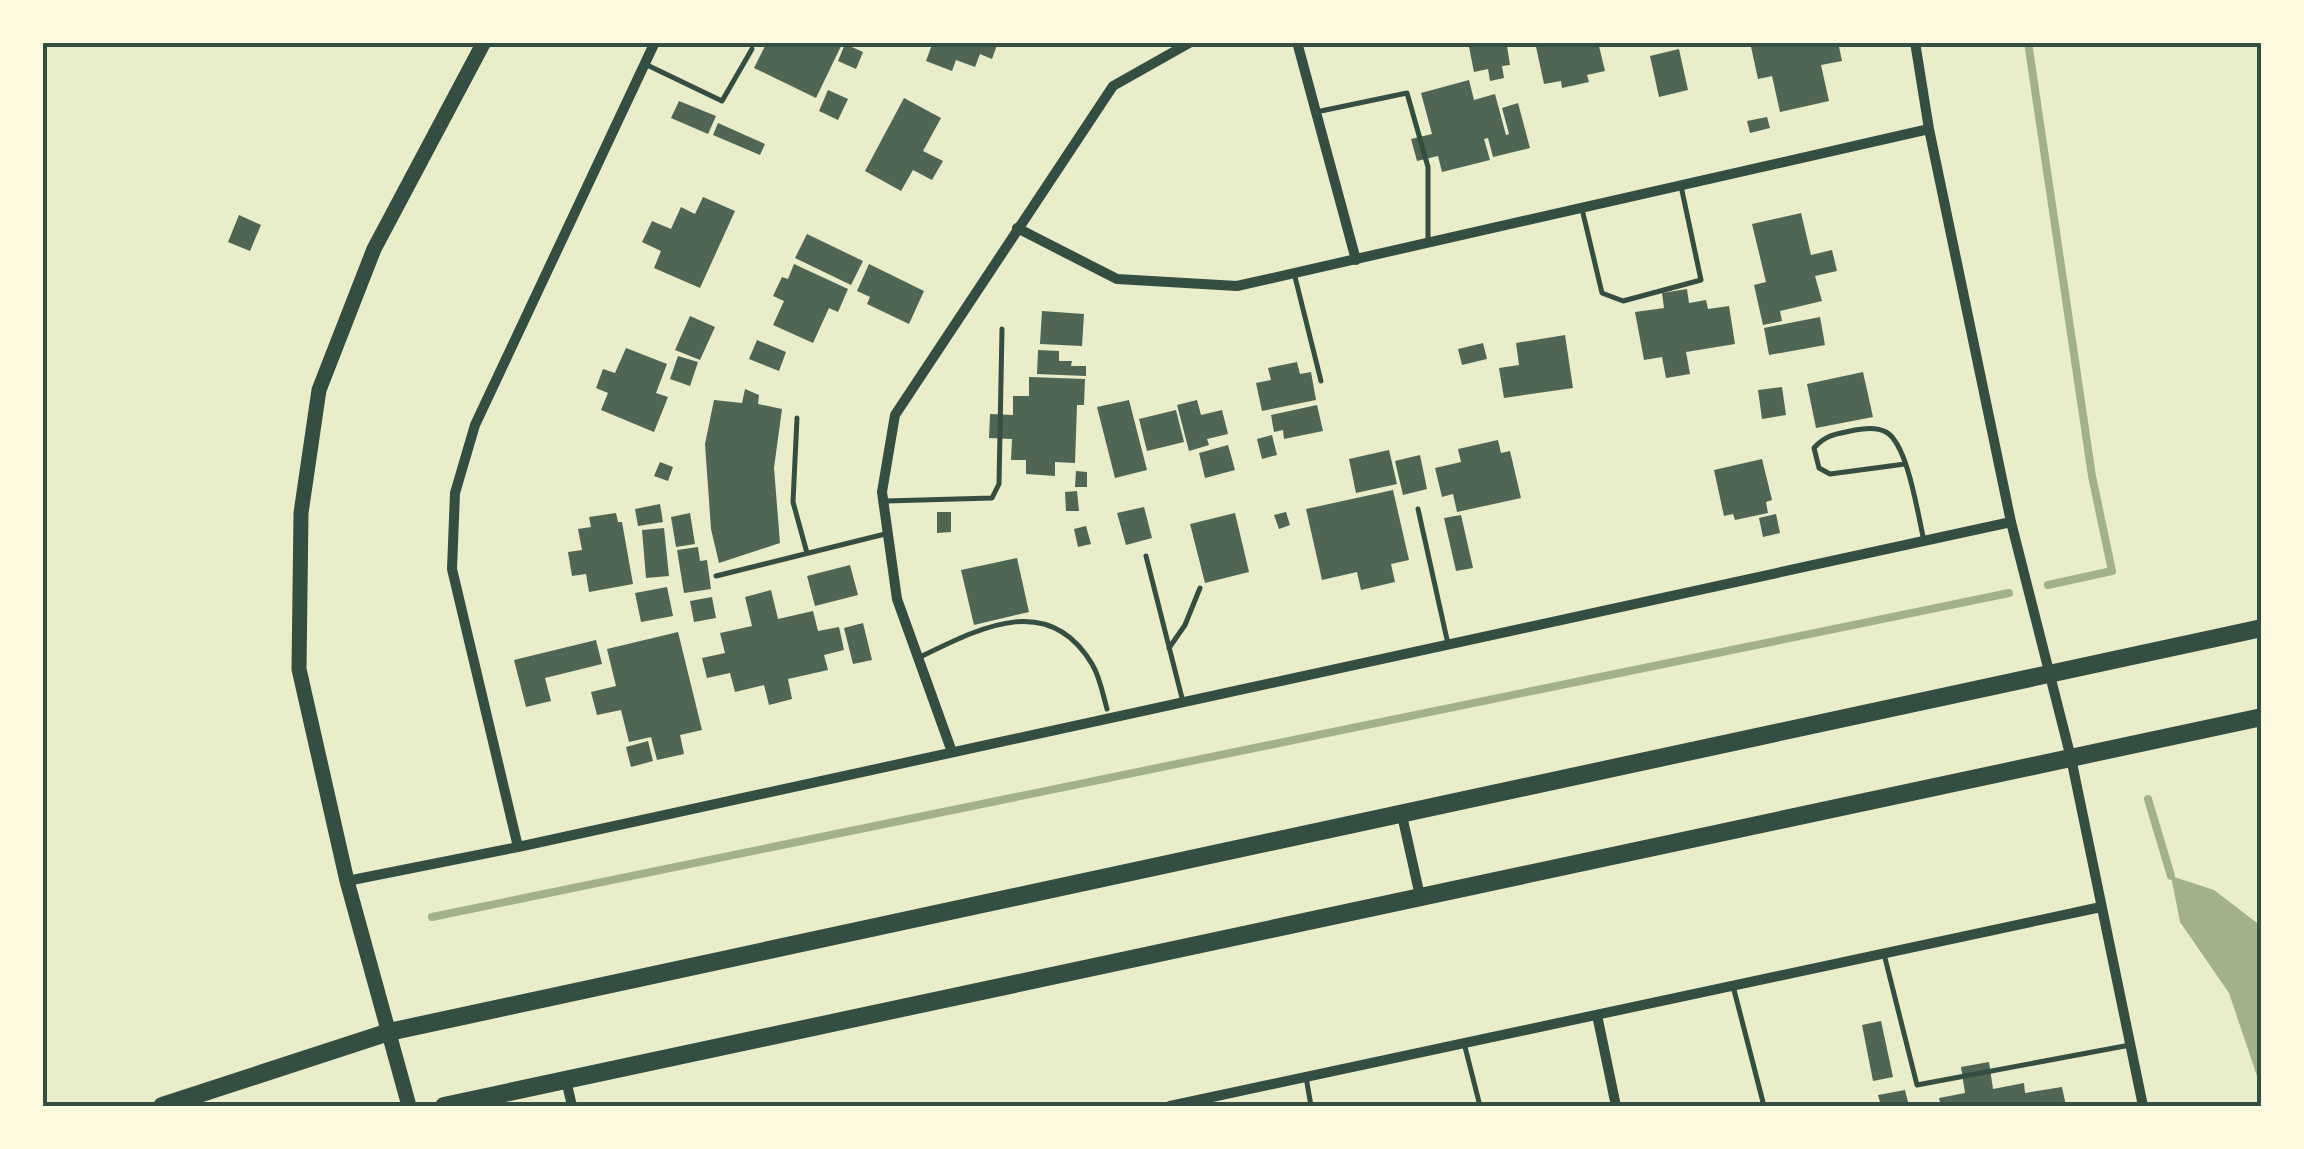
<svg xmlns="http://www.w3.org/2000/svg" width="2304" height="1149" font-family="'Asap Condensed',sans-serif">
  <rect width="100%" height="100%" fill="#e9edc9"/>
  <path fill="#a3b18a" d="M2171,876L2214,890L2261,926V1088L2229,993L2180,922Z"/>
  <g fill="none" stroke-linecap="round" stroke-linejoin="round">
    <path stroke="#a3b18a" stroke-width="8" d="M2028,42L2092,476L2112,571L2048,585
      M2148,799L2171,876
      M432,917L2009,593"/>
  </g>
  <path fill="#4f6655" d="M758,42H843L816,98L754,68L765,46Z
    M933,42H998L992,59L980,54L975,67L956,60L952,71L926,61Z
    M1468,42H1501V47L1507,46L1510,65L1502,66L1504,78L1490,81L1488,69L1474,72Z
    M1535,42H1598L1605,71L1587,75L1589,82L1562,88L1561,81L1544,84Z
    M1750,42H1838L1842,61L1821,65L1829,101L1780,112L1772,76L1758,79Z
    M845,44L863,52L856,69L838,61Z
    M1679,49L1688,90L1659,97L1650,56Z
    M1469,80L1474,100L1495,94L1506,135L1509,134L1502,108L1518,103L1530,148L1493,157L1488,138L1484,139L1490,160L1442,172L1438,156L1417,161L1411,139L1432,134L1421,93Z
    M828,90L848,99L838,120L819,111Z
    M904,98L941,118L923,151L943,161L932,180L913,170L901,191L865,171Z
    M679,101L716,116L708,134L671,118Z
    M1767,117L1770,128L1750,133L1747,121Z
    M718,123L765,144L760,155L713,135Z
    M703,197L735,211L700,288L654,268L661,251L642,242L652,221L671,229L681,207L695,214Z
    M1801,213L1811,255L1832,250L1837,271L1815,276L1822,301L1780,311L1782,321L1763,325L1754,285L1766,282L1752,224Z
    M239,215L261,225L250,251L228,242Z
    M807,234L863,261L851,285L795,258Z
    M794,264L848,289L838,312L829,308L813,343L773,325L784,301L773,296L782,277L788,279Z
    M869,264L924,291L909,324L867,304L870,297L857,291Z
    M1687,289L1689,303L1706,300L1708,309L1729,306L1735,344L1686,352L1690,374L1666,378L1662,357L1644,360L1635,312L1664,308L1662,293Z
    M1042,311L1084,314L1082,346L1040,344Z
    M690,316L715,327L700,360L675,350Z
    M1820,317L1825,345L1769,355L1764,328Z
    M1565,335L1573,388L1504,398L1499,368L1519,365L1516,343Z
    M757,340L786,352L779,371L749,359Z
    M1483,343L1487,359L1462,365L1458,349Z
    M626,348L667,364L656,393L668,397L654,432L601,410L608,393L596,388L603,369L615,373Z
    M1038,350L1059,351V361H1072L1071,366H1086V376L1037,374Z
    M678,356L698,362L690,386L670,379Z
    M1297,362L1300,374L1311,372L1316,400L1262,411L1256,383L1271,380L1268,368Z
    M1863,372L1873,417L1816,428L1807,384Z
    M1029,377L1085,379L1084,405H1077L1075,463L1055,462V476L1026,474V460H1011L1012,439L989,438L990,414L1013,415V396H1029Z
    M1782,387L1786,415L1762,419L1758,390Z
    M745,389L759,395L758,404L782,409L774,468L780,543L719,563L711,529L705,444L714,400L742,403Z
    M1129,400L1147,470L1115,478L1097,407Z
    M1197,400L1201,415L1222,410L1228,434L1207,439L1209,445L1189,451L1177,405Z
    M1317,405L1323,431L1284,439L1283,430L1274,432L1271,415Z
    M1176,410L1184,442L1147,451L1139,419Z
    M1272,435L1277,455L1262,459L1257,439Z
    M1498,440L1501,453L1510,451L1521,498L1457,512L1453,494L1442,497L1435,468L1461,462L1458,449Z
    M1228,445L1235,470L1205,478L1199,453Z
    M1389,450L1397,484L1356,493L1349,459Z
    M1420,455L1427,489L1403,495L1395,461Z
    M1762,459L1772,500L1766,502L1768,513L1735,520L1733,514L1724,516L1714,470Z
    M660,462L673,467L668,481L654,476Z
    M1076,471L1087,472V487H1075Z
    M1393,490L1409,560L1391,564L1395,582L1361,590L1357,572L1322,580L1306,509Z
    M1077,491L1079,511H1066L1065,492Z
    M660,504L663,522L638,526L635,509Z
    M1144,507L1152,538L1126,545L1117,513Z
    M937,512H951V532L937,533Z
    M1286,512L1290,525L1279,529L1274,515Z
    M616,513L618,522H622L633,584L589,592L586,574L572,576L568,552L582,550L578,529L591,527L589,517Z
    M690,513L695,544L676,547L671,517Z
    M1235,513L1249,572L1205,583L1190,524Z
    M1776,514L1780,533L1763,537L1759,518Z
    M1461,515L1473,568L1456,571L1444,518Z
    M1086,526L1091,544L1078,547L1074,529Z
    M664,528L669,576L646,578L642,530Z
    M698,547L700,561L707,560L711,589L684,593L677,550Z
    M1017,558L1029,612L974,625L961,570Z
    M850,565L858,595L815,606L807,576Z
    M667,587L673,616L641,622L635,593Z
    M771,590L778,619L813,611L818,631L839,627L844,650L824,655L828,670L788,679L792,699L769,705L764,685L735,692L730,673L707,678L702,658L725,653L720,633L752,626L745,597Z
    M712,597L716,618L694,622L690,601Z
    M863,623L872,660L853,664L844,628Z
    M678,632L702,730L680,735L684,754L657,760L651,737L629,742L621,710L597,715L591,692L616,686L607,649Z
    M596,640L602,664L545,678L551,701L526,707L514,660Z
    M648,741L653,761L631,767L626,747Z
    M1881,1021L1893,1077L1873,1081L1862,1025Z
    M1989,1062L1993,1089L2024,1083L2025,1093L2062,1087L2066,1106H1941L1939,1098L1965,1093L1961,1067Z
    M1905,1090L1909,1106H1881L1878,1095Z"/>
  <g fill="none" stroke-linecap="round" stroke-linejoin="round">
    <path stroke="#344e41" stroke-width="5" d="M645,64L722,101L752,49
      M1316,112L1407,93L1428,167V244
      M1582,209L1602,293L1623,301L1701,280L1681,186
      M1294,273L1321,381
      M797,418L793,502L807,553
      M1905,464L1830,474L1819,468L1814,448C1826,434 1837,434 1855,430C1865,428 1877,427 1886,432C1908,444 1918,516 1924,541
      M886,501L992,498L999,484L1002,329
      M1418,509L1448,644
      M1146,556L1183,702
      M716,576L885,534
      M1169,648L1185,625L1200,588
      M918,658C978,629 1048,590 1092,664C1100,677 1103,695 1107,709
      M1884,954L1917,1085L2130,1045
      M1733,986L1764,1106
      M1464,1043L1480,1106
      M1306,1077L1311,1106"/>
    <path stroke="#344e41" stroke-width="10" d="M1297,42L1356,260
      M1915,42L1929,129L2011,522L2071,758L2143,1106
      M1017,228L1117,279L1237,286L1929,129
      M952,752L897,599L882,492L895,415L1113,86L1191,42
      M1401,811L1420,896
      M518,847L452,569L455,493L475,425L655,42
      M347,881L518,847L2011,522
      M1597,1015L1616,1106
      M566,1080L572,1106
      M1170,1106L2101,907"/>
    <path stroke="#344e41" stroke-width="15" d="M409,1106L347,881L299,669L301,513L319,390L374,249L484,42"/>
    <path stroke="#344e41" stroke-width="18" d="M162,1106L389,1032L2262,628
      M444,1106L2262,717"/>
  </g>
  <rect width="2304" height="1149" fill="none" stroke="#fefae0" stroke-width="90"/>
  <rect x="45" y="45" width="2214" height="1059" fill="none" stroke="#344e41" stroke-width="4"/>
</svg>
